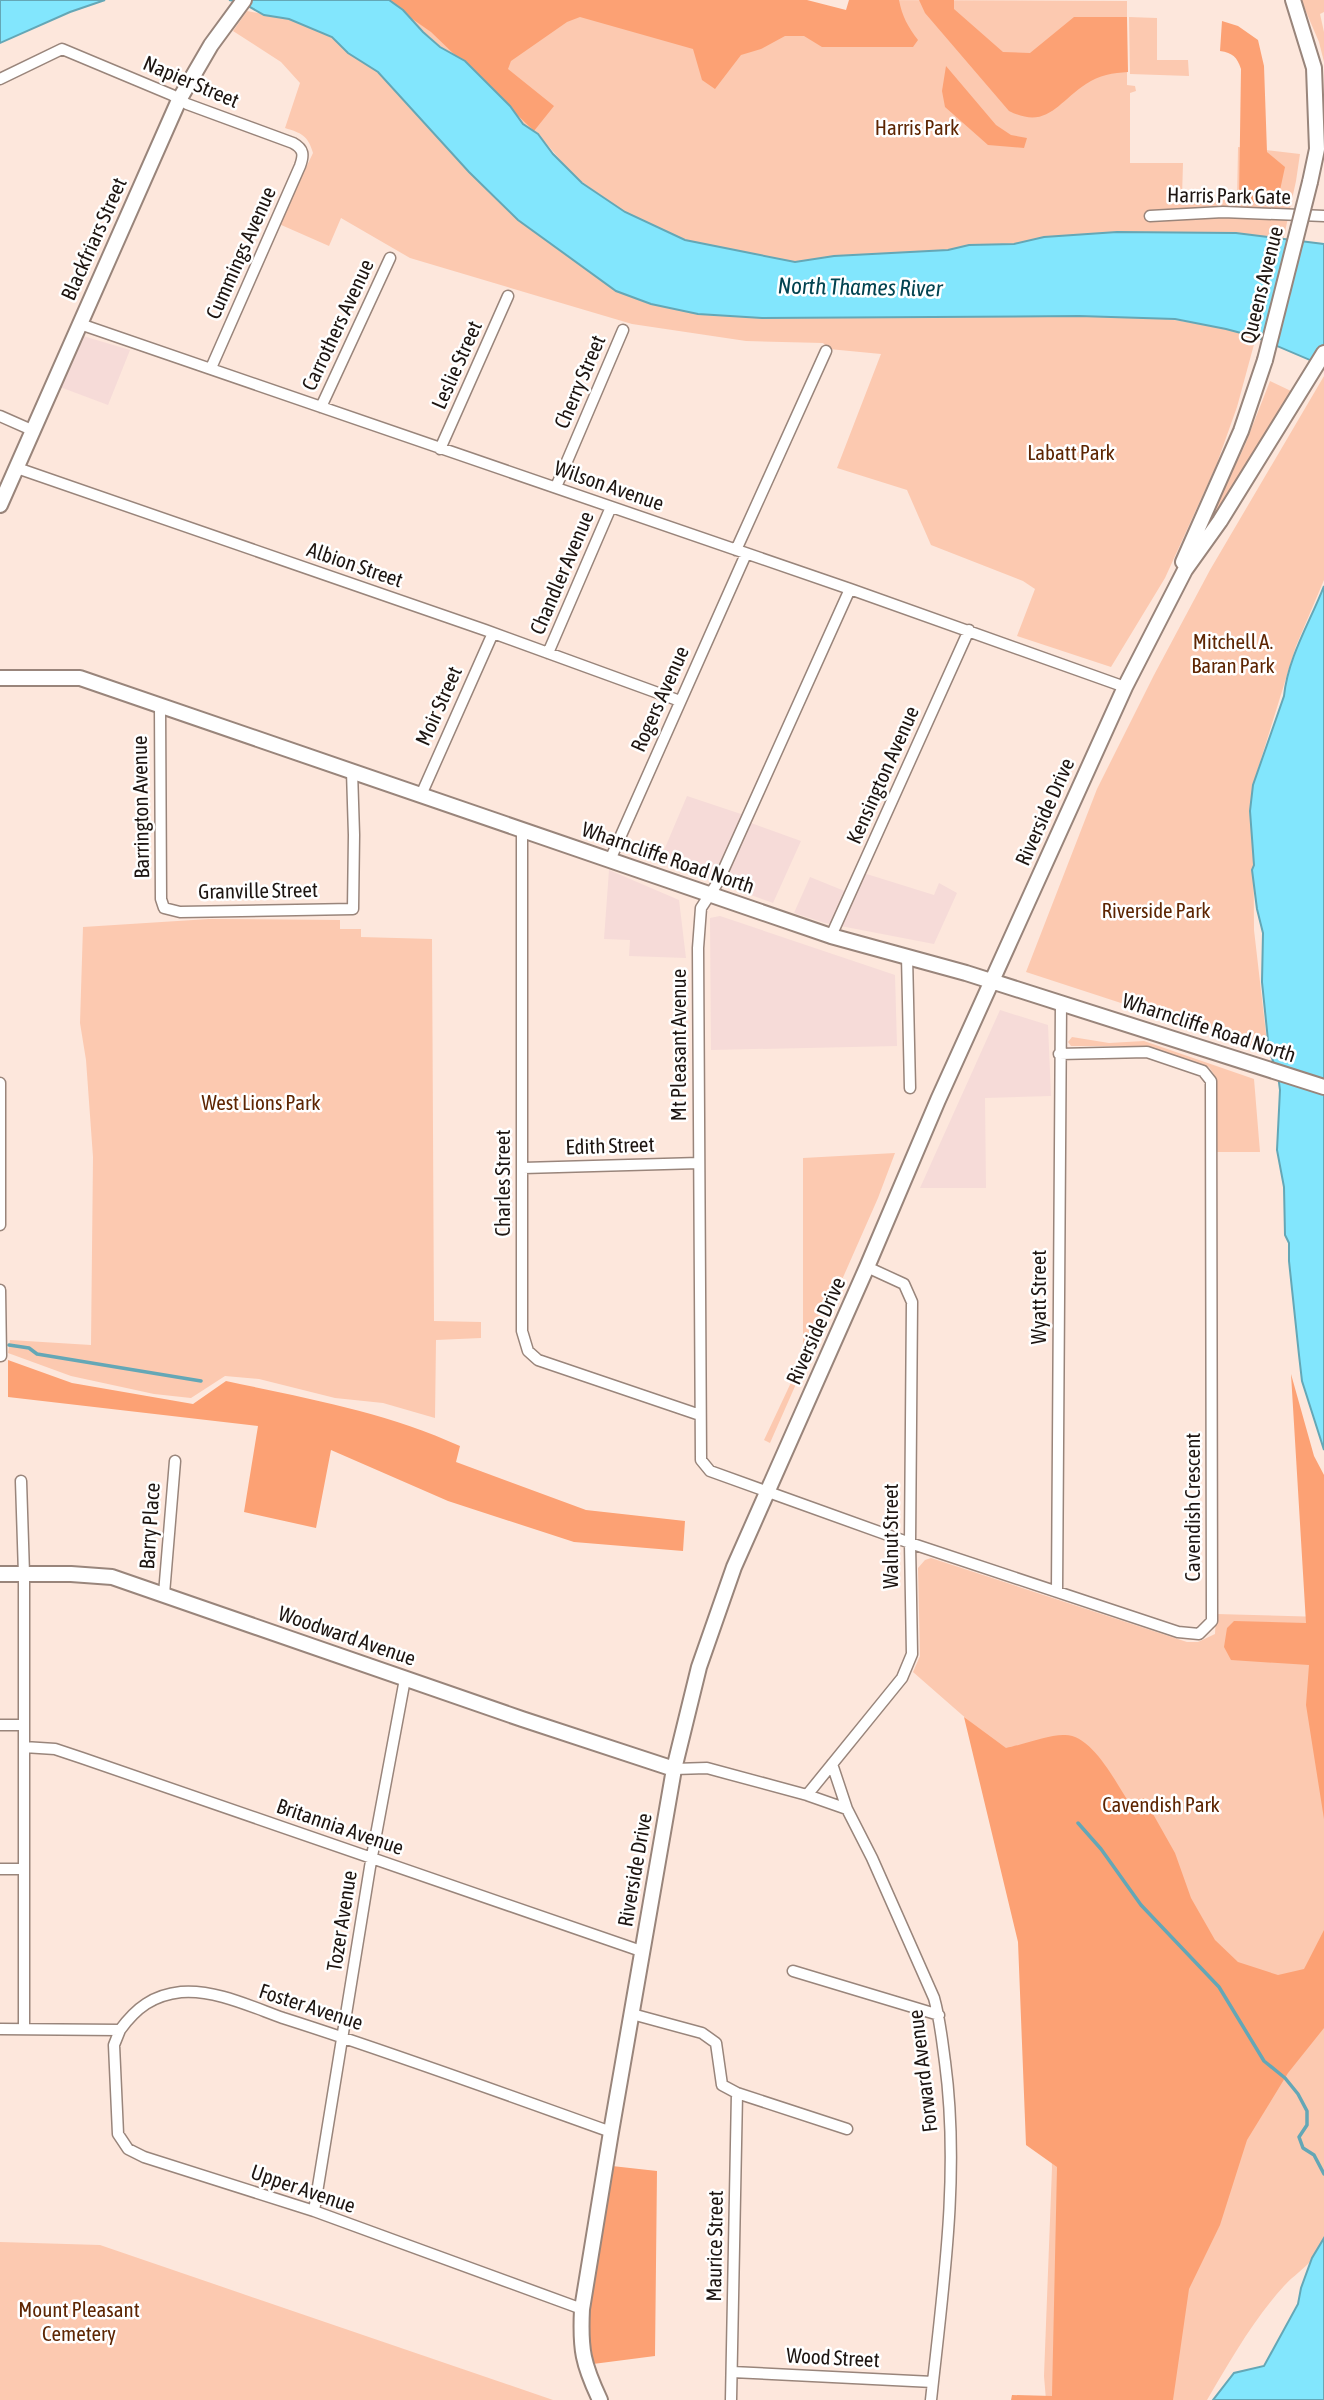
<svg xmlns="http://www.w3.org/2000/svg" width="1324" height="2400" font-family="'Asap Condensed',sans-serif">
  <rect width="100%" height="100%" fill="#fde7dc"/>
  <path fill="#f6dbd8" d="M83,336L130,350L108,405L60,387Z
    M687,796L744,815L751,823L801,841L773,903L659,862Z
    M609,870L679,900L686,958L629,956L630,940L604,939Z
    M857,871L934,895L939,883L957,893L934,944L825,923L794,913L810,877L847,892Z
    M720,916L895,975L897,1046L711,1050L710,918Z
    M1000,1010L1048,1025L1051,1096L985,1098L986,1188H920Z"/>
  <path fill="#fcc9b0" d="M377,0H691L844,22L855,0L1127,1V85L1135,86L1136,91L1130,93V163H1183L1182,197L1237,201L1238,147L1300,154L1296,181L1283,241L773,265L670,235L625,212L575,177L538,134L522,125L429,36Z
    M1301,0H1324V12L1320,14L1324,32V62L1319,42Z
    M247,11L289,19L332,37L348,53L378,72L469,172L518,220L616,291L651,304L698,314L762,318L1133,316C1175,319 1215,325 1256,337L1237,407L1216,466L1165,578L1111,667L1017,636L1035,589L1023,581L931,545L907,490L837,468L881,354L829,349L823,343L746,341L632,324L410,258L341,218L329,246L279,224L313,153C308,135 301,133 285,128L300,83L281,62L233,31Z
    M1129,17L1157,18V60H1188L1189,76L1130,74Z
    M1324,376V580L1296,646L1253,785L1254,930L1268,1051L1026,972L1097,789L1154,675L1210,570Z
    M1270,381L1291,391L1212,518L1211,516L1245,445Z
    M209,919L340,920V929H361V937L432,939L434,1321L481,1322V1338L436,1340L435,1418L383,1403L335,1398L259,1379L225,1376L191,1398L154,1394L71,1376L8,1353L10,1340L91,1345L93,1157L86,1060L80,1023L83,927Z
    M1072,1037L1109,1043L1144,1041L1254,1079L1260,1152H1216L1217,1079L1209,1067L1147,1046H1071L1068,1042Z
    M895,1153L878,1198L770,1443L764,1440L803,1357V1158Z
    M931,1558L1187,1642H1198L1215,1634L1216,1614L1324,1617V2242C1316,2261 1297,2272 1284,2286C1253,2320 1230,2361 1207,2400H1046L1044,2376L1052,2168L1047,2037L977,1728L913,1672L920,1656L918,1568L925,1560Z
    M0,2242L100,2245L553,2400H0Z"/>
  <path fill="#fca174" d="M385,0H807L846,10L849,0H899C902,16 908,27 918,40L913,47H822L804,36H785L761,49L741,55L715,89L702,80L693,49L580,17L567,22L511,61L508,69L554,106L534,131L431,32Z
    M919,0H954V9L1003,52L1030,53L1074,17H1127L1128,72C1113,73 1099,75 1086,84C1057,103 1047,130 1009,111L925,13Z
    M1222,21L1238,26L1258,40L1264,66L1267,152L1285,167L1277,204L1239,201L1241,69C1237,57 1233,53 1220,51Z
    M946,66L996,125L1011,135L1027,138L1024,148L988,145L945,107L942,91Z
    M8,1360L72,1383L193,1404L226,1381C305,1398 386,1412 460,1446L456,1462L586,1510L685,1521L683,1551L574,1542L448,1501L331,1450L316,1528L244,1512L258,1426L8,1397Z
    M1291,1374L1314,1456L1324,1475V1819L1306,1705L1309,1665L1231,1660L1224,1647L1227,1628L1234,1621L1306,1623Z
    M964,1717L1006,1748C1022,1745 1051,1734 1065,1735C1092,1735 1115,1781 1128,1801L1144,1798L1175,1853L1191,1898L1215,1940L1238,1962L1278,1975L1304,1969L1324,1930V2028L1288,2073L1247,2140L1220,2225L1189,2289L1173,2400H1011L1012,2395L1052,2396L1057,2167L1026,2145L1018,1942Z
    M612,2166L657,2171L655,2356L593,2364L589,2345L590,2304Z"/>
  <path fill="#82e6fd" stroke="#64a7b6" stroke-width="2" d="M0,0H105L70,12L0,43Z
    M229,0H389L403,10L423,32L440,47L465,61L510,106L523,124L538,134L553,154L582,183L625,212L685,240L795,262L834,256L948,250L969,245L1014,244L1044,237L1117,232L1236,233L1324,244V366L1256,337L1226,329L1175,319L1079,316L762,318L698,314L651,304L616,291L518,220L469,172L378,72L348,53L332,37L289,19L264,15L241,2Z
    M1324,586V1450L1302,1381L1299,1355L1289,1261V1243L1285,1235L1284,1187L1277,1150L1280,1090L1278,1075L1269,1050L1262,982L1263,933L1257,909L1252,870L1254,865L1250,811L1253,785L1284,696C1288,657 1310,622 1324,586Z
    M1324,2238V2400H1213L1234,2373L1264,2366L1298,2304L1301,2288L1312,2258Z"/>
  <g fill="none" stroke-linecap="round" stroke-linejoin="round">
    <path stroke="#64a7b6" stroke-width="3.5" d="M9,1345L29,1348L37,1354L201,1381
      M1078,1823L1101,1849L1141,1905L1219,1987L1264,2061L1285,2078L1298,2094L1307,2111V2125L1299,2137L1303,2148L1314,2155L1324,2174"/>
    <g stroke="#99857b" stroke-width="13">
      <path id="street" d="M0,79L62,49L172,95L187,104L293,143C304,149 304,155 300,166L211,368
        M1150,216L1223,212L1324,216
        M80,324L850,589L1125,687
        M321,407L390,258
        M0,416L34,431
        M440,449L508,296
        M17,468L485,630L680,701
        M556,487L623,330
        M736,550L826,351
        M850,589L718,882L701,908L698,948L701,1460L710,1471L910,1543L1178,1632L1199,1634L1212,1621L1211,1081L1203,1071L1147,1052L1059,1054
        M548,653L611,507
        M160,706L161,899L164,908L180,912L353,909L354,835L352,771
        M421,795L493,633
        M522,829V1331L528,1351L538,1360L700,1415
        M610,860L746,554
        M831,936L969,630
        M907,956L910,1088
        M0,1083V1225
        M523,1168L699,1163
        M0,1290L1,1356
        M21,1481L24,1574V2029
        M1057,1592L1061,1003
        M164,1594L175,1461
        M0,1725H24
        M24,1747L55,1749L82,1758L641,1951
        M832,1764L847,1809
        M674,1769L707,1768L807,1795L847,1809L872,1858L934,1998C940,2019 942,2040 945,2062C960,2174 943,2288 931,2400
        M807,1795L902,1678L912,1654L910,1543L912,1302L904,1284L867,1267
        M0,1869H24
        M793,1971L939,2015
        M632,2014L702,2033L716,2043L722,2085L737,2093L847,2129
        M0,2029L120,2030C136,2008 153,1995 181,1992C214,1989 252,2007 283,2018C393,2053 502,2093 611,2132
        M120,2030L114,2045L118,2134L128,2149L144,2157L314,2211L582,2309
        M314,2211L370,1867L405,1679
        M732,2372L933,2382
        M731,2400L737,2093"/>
    </g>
    <g stroke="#99857b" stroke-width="18">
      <path id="secondary" d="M1293,0L1314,68L1317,149L1310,182
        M0,505L179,100L211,45L244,0
        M1183,562L1241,431L1265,360
        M0,678H80L831,936L966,973L1324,1087
        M0,1574H71L112,1577L522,1719L674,1769
        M600,2400C583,2364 580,2350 582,2309L611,2132L674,1769L699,1667L734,1567L867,1267L938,1100L1125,687L1185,570L1220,521L1324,353"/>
    </g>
    <use href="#street" stroke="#fff" stroke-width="10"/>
    <use href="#secondary" stroke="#fff" stroke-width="14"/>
    <g stroke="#99857b" stroke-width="18" stroke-linecap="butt">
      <path id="secondary-bridge" d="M1265,360L1310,182"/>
    </g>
    <use href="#secondary-bridge" stroke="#fff" stroke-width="14"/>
  </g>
  <g text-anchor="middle" stroke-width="5" stroke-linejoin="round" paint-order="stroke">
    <g font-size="21" fill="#1d1511" stroke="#fff">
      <text transform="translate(191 82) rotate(23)" y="7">Napier Street</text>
      <text transform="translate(1229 196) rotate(1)" y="7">Harris Park Gate</text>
      <text transform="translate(94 239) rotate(-66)" y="7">Blackfriars Street</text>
      <text transform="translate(241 253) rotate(-66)" y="7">Cummings Avenue</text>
      <text transform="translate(1262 285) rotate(-76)" y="7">Queens Avenue</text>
      <text transform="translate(338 325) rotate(-65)" y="7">Carrothers Avenue</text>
      <text transform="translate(457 365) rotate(-66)" y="7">Leslie Street</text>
      <text transform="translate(580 382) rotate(-67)" y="7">Cherry Street</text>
      <text transform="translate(609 486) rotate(19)" y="7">Wilson Avenue</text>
      <text transform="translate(355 565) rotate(19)" y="7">Albion Street</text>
      <text transform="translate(562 573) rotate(-67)" y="7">Chandler Avenue</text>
      <text transform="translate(660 699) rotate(-66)" y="7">Rogers Avenue</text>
      <text transform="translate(439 706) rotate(-66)" y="7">Moir Street</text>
      <text transform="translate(883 775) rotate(-66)" y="7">Kensington Avenue</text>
      <text transform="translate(141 807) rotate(-91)" y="7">Barrington Avenue</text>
      <text transform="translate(1045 812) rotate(-66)" y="7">Riverside Drive</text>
      <text transform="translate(668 858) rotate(19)" y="7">Wharncliffe Road North</text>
      <text transform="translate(258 891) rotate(-1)" y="7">Granville Street</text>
      <text transform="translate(1209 1028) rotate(18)" y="7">Wharncliffe Road North</text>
      <text transform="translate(679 1045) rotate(-90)" y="7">Mt Pleasant Avenue</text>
      <text transform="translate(610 1146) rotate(-2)" y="7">Edith Street</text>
      <text transform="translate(503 1183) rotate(-90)" y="7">Charles Street</text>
      <text transform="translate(1039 1297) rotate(-90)" y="7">Wyatt Street</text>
      <text transform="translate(816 1331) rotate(-66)" y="7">Riverside Drive</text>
      <text transform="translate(1193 1507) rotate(-90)" y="7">Cavendish Crescent</text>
      <text transform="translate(150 1526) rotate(-86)" y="7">Barry Place</text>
      <text transform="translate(891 1536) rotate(-90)" y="7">Walnut Street</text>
      <text transform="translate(347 1636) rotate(19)" y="7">Woodward Avenue</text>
      <text transform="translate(340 1827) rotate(19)" y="7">Britannia Avenue</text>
      <text transform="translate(635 1870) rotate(-80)" y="7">Riverside Drive</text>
      <text transform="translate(342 1921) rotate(-81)" y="7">Tozer Avenue</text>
      <text transform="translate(311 2007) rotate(18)" y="7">Foster Avenue</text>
      <text transform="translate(923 2071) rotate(-97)" y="7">Forward Avenue</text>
      <text transform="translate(303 2189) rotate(19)" y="7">Upper Avenue</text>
      <text transform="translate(715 2246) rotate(-89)" y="7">Maurice Street</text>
      <text transform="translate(833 2358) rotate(3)" y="7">Wood Street</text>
    </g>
    <g font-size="21" fill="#5d2502" stroke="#fff">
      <text x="917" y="135">Harris Park</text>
      <text x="1071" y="460">Labatt Park</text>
      <text x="1233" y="649">Mitchell A.<tspan x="1233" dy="24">Baran Park</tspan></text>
      <text x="1156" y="918">Riverside Park</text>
      <text x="261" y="1110">West Lions Park</text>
      <text x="1161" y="1812">Cavendish Park</text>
      <text x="79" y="2317">Mount Pleasant<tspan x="79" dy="24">Cemetery</tspan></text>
    </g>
    <g font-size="23" font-style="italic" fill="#024350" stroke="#fff">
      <text transform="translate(860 287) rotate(1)" y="8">North Thames River</text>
    </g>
  </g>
</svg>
